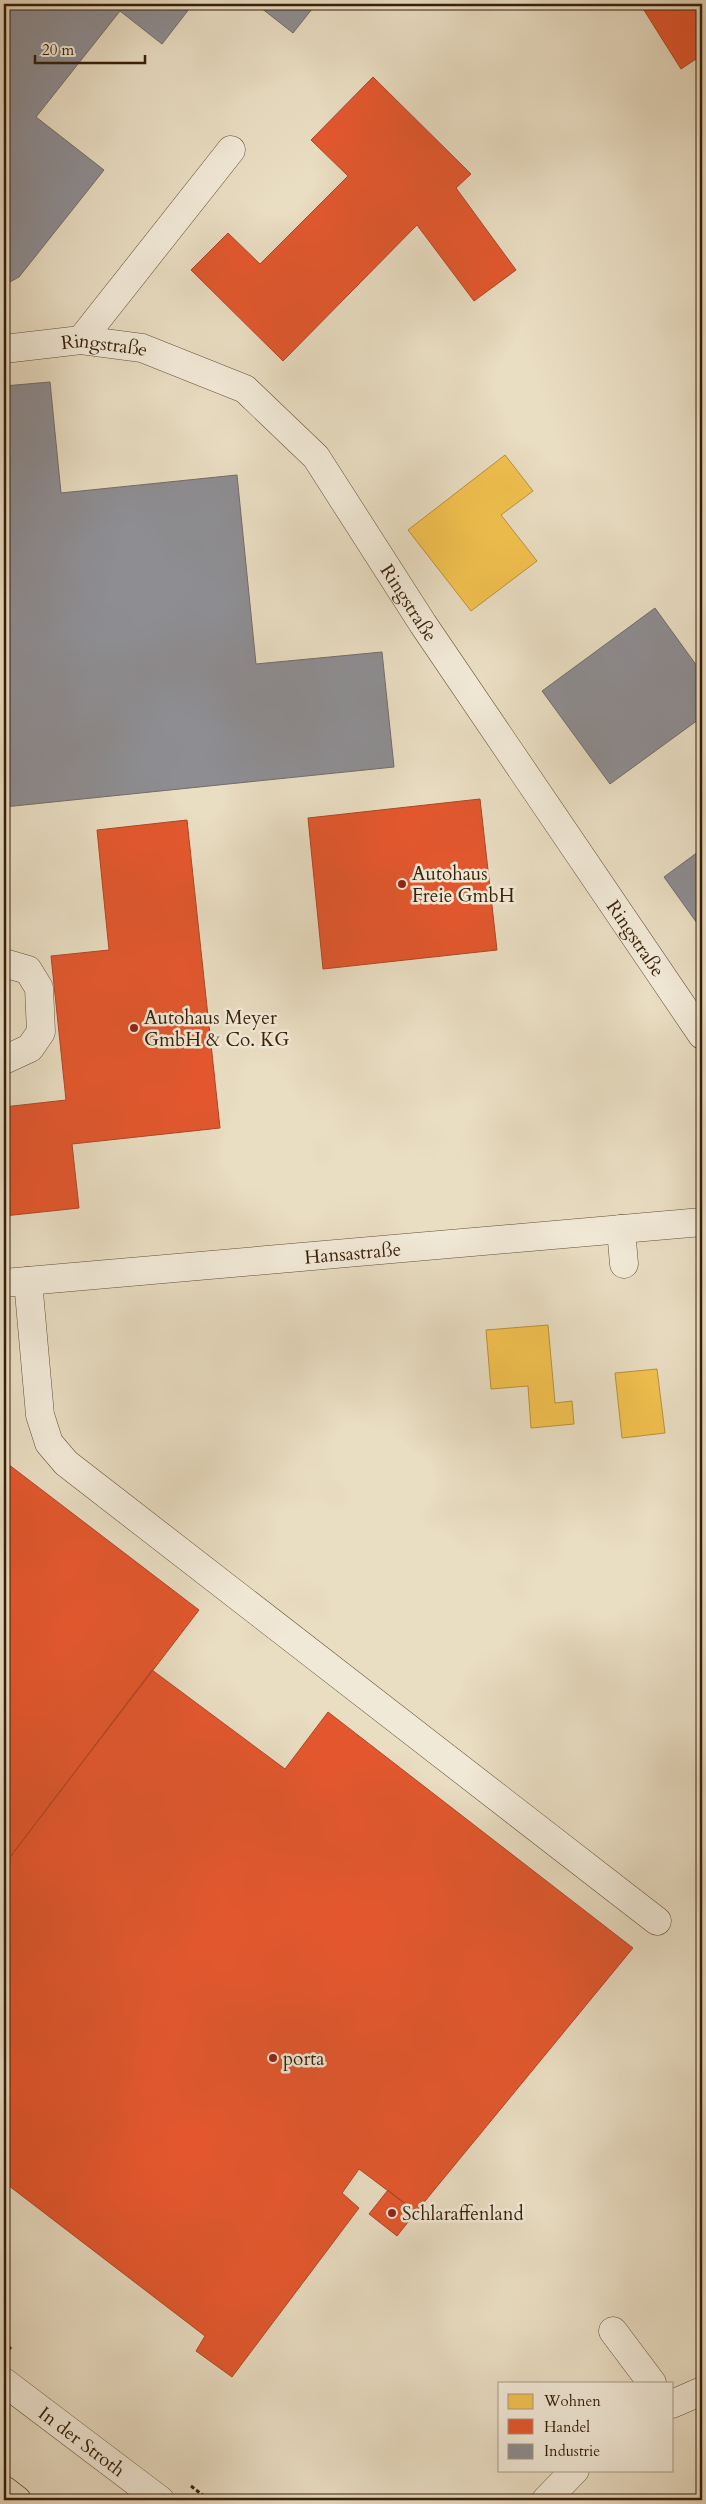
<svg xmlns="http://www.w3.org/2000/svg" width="706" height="2504" font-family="Cardo,serif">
  <rect width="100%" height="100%" fill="#e9ddc2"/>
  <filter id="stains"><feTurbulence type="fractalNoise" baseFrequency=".004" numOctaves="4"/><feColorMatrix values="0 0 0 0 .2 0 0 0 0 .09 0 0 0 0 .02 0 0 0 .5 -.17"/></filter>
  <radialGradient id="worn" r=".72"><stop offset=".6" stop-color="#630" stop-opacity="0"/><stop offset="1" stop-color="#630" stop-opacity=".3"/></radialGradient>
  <path fill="#f2c14e" stroke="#ba9039" d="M505,455L533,491L501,515L537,561L471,611L408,530Z
    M548,1325L555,1403L572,1401L574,1424L531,1428L528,1386L491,1389L486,1330Z
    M657,1369L665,1433L622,1438L615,1373Z"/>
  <path fill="#e4572e" stroke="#b04623" d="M647,4H702V55L681,69L642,7Z
    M373,77L471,174L456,188L516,270L474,301L417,225L283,361L191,270L228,233L260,264L348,176L311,140Z
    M480,799L497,950L323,969L308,818Z
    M187,820L220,1128L72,1144L79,1208L4,1216V1107L66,1100L51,956L109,950L97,830Z
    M4,1461L199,1610L4,1865Z
    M152,1670L285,1769L328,1712L633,1948L416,2212L359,2169L342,2193L359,2208L232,2377L196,2351L205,2336L4,2182V1865Z
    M388,2190L416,2212L397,2236L369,2214Z"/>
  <path fill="#8d8d92" stroke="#736c69" d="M4,4H193L162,44L120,11L36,117L104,170L19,277L4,285Z
    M256,4H316L293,33Z
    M50,382L61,493L237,475L256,664L382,652L394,767L4,807V386Z
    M655,608L702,673V717L610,784L542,691Z
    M702,849V930L664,877Z"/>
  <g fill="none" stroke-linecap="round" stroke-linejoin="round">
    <g stroke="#644e36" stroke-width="29">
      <g id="minor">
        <path d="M81,340L231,150"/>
        <path id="s1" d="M4,349L81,340L142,348L245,389L316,457L423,624L702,1035"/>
        <path d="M4,963L28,970L39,988L41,1032L30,1048L4,1060"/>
        <path d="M621,1229L624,1264"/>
        <path d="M28,1281L40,1415L49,1443L66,1463L657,1921"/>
        <path id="s2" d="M4,1283L702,1222"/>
        <path d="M613,2331L652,2383"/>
        <path id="s3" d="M4,2382L160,2500"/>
        <path d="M672,2404L702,2391"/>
        <path d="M546,2500L575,2470"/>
      </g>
    </g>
    <g stroke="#371f08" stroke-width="29">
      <path id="highway" d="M4,2490L17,2500"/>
    </g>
    <path stroke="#371f08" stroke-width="3" stroke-dasharray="4 2.5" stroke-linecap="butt" d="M4,2343L11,2349
      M191,2486L209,2500"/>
    <use href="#minor" stroke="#f1e9d7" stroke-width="28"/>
    <use href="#highway" stroke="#e9ddc2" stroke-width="28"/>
  </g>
  <g fill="#8f2418" stroke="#f1e9d7" stroke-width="2">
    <circle cx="402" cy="884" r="5"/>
    <circle cx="134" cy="1028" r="5"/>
    <circle cx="273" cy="2058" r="5"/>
    <circle cx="392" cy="2213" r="5"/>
  </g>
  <g text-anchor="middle" stroke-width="5" stroke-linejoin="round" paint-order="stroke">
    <g font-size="19" fill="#371f08" stroke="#f1e9d7">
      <text dy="7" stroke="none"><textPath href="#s1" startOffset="101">Ringstraße</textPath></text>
      <text dy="7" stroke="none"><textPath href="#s1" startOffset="521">Ringstraße</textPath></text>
      <text dy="7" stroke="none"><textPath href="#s1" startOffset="926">Ringstraße</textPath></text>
      <text dy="7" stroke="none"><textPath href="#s2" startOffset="350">Hansastraße</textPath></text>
      <text dy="7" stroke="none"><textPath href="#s3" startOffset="98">In der Stroth</textPath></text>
    </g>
    <g font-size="19" fill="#371f08" stroke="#f1e9d7" text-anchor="start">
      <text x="412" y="880">Autohaus<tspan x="412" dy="22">Freie GmbH</tspan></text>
      <text x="144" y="1024">Autohaus Meyer<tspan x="144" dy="22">GmbH &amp; Co. KG</tspan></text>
      <text x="283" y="2065">porta</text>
      <text x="402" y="2220">Schlaraffenland</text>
    </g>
  </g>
  <rect width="706" height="2504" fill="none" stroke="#e9ddc2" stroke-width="20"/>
  <rect x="5" y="5" width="696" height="2494" fill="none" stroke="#371f08" stroke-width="2.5"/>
  <rect x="10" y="10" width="686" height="2484" fill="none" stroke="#371f08"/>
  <rect x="498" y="2382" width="175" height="90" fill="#f1e9d7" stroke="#a79884"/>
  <rect x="508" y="2394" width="25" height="15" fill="#f2c14e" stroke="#a79884"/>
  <text x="544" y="2406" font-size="15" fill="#371f08">Wohnen</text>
  <rect x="508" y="2419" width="25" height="15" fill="#e4572e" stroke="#a79884"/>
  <text x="544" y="2432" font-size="15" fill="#371f08">Handel</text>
  <rect x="508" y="2444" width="25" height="15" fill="#8d8d92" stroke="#a79884"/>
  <text x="544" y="2456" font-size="15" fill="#371f08">Industrie</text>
  <path d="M35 55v8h110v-8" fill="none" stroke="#371f08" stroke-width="2.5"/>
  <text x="42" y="55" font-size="15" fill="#371f08" stroke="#f1e9d7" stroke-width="4" paint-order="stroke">20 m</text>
  <rect width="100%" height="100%" filter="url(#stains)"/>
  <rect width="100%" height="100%" fill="url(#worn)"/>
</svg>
